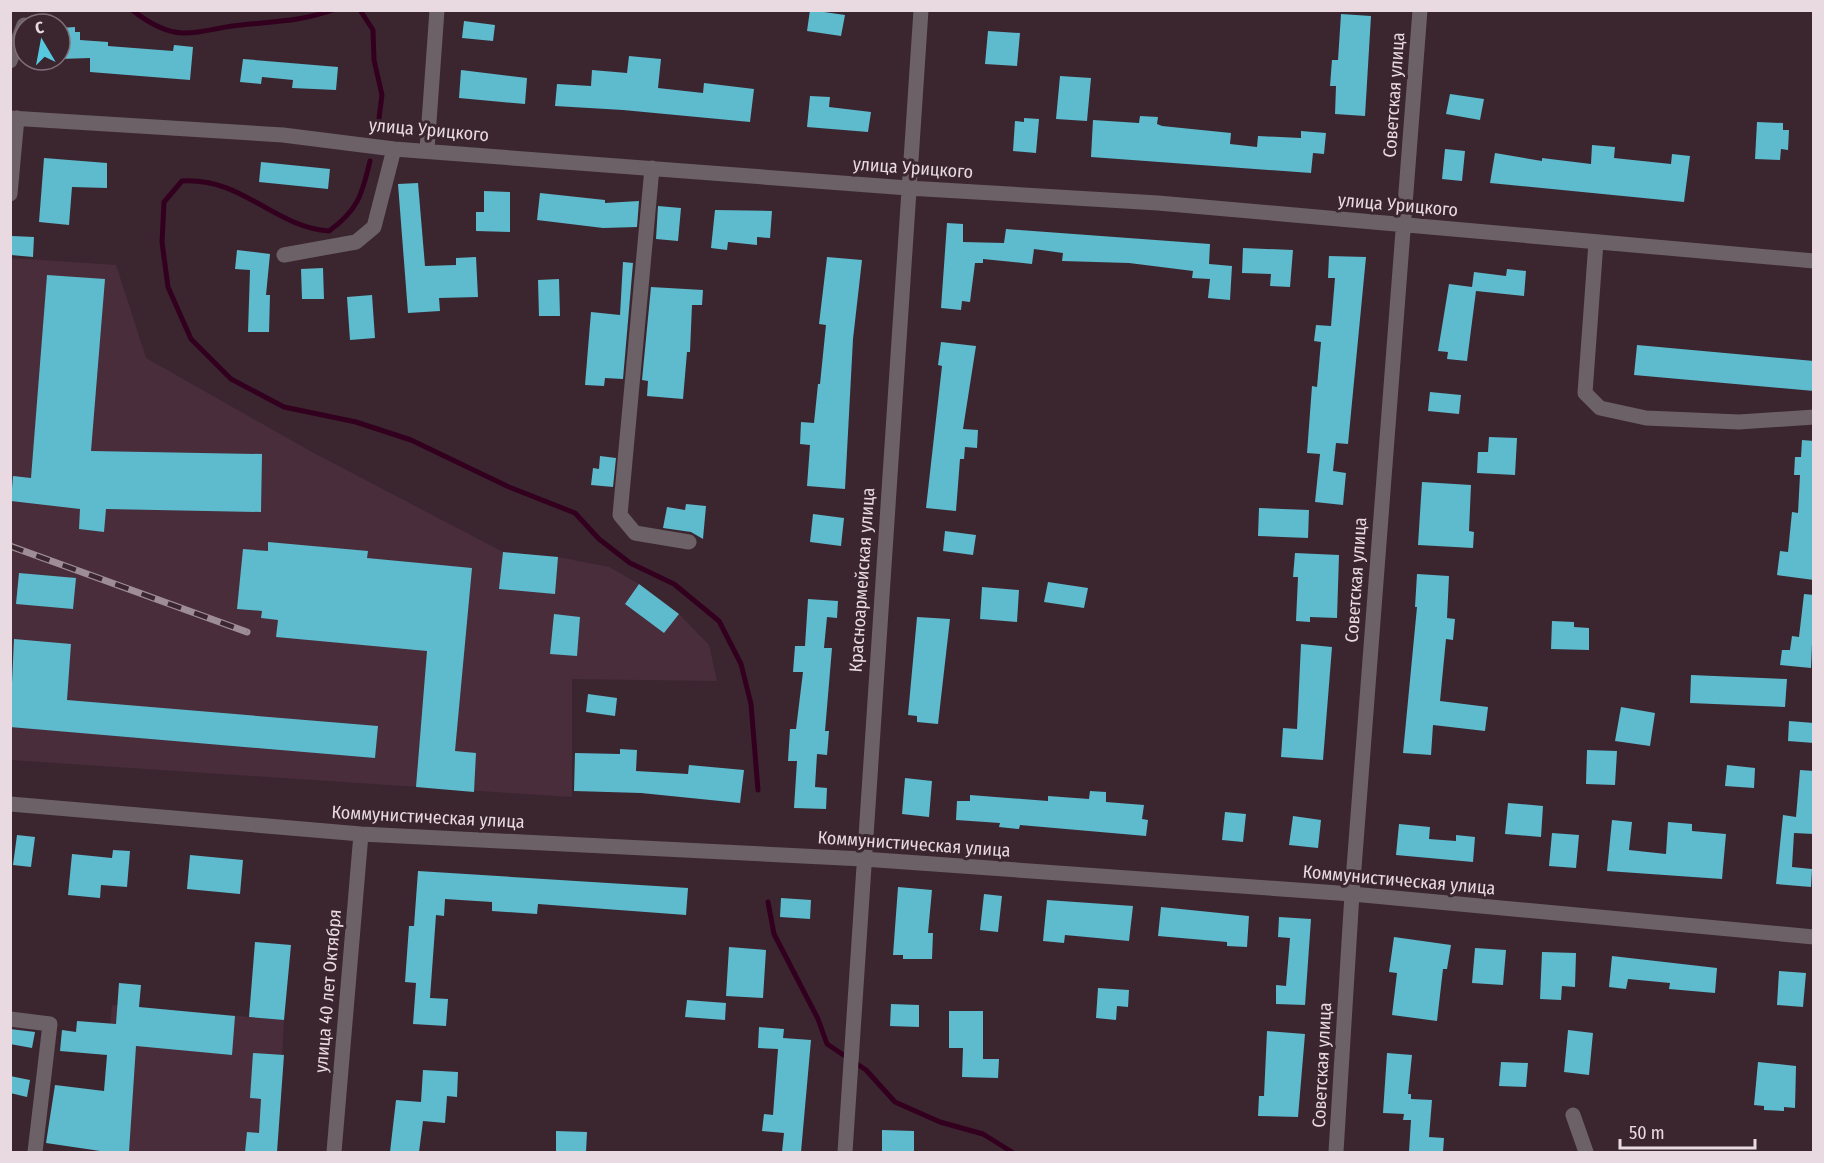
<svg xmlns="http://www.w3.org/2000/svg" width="1824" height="1163" font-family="'Fira Sans Condensed',sans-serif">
  <rect width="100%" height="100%" fill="#3b2630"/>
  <path fill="#492d3b" d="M10,258L116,265L146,358L310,451L503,552L558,557L609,567L639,584L679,614L709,645L717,681L572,679V797L11,760Z
    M112,1005L284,1020L277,1152H100Z"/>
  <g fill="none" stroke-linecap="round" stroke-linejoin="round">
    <path stroke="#32001e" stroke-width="5" d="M132,10C146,21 163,32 182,33C202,34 222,26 241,25C277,21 297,22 333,10
      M360,10L373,30L374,60L382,95L378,126
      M370,161C362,195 358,210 329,231C274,227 242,177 182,181L164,202L162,242L168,287L191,339L231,379L284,407L356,422L411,440L509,487L575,513L599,539L630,563L674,584L719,621L741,664L751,704L758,790
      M768,902L774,934L818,1019L827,1044L866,1070L895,1102L940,1122L983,1134L1012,1152"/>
  </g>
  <path fill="#5ebacd" d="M810,10L845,15L841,36L807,31Z
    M1341,14L1371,16L1365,116L1335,114L1336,86H1330L1332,60H1338Z
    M464,21L495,25L493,41L462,38Z
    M75,27V32H80V40L108,42V46L173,51L174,45L193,47L190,80L90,72V58L60,59V28Z
    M988,31L1020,33L1017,66L985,64Z
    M629,56L661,59L658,88L703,93L704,83L754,89L750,122L623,110L555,106L557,84L591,86L592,70L627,73Z
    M243,59L338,67L336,90L292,88L293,80L262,77L261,84L240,82Z
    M461,70L527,78L525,104L459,98Z
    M1060,76L1091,78L1087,121L1056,119Z
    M1450,94L1484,99L1480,120L1446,114Z
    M810,96L830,97L829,107L871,112L868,132L807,127Z
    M1140,116L1158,117L1157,124L1162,126L1231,133L1230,144L1257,147L1258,136L1301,138V131L1326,133L1324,154L1313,153L1311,173L1091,157L1093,120L1139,123Z
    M1024,118L1039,119L1036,153L1013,151L1015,121L1024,122Z
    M1757,122L1783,123V130H1789L1788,150L1781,149L1780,160L1755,159Z
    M1592,145L1615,147L1614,158L1671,164L1672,154L1690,156L1684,202L1490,183L1495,153L1542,161V158L1591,164Z
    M1445,149L1465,151L1462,181L1442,179Z
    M44,158L107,163V188L72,187L69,225L39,222Z
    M261,162L330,169L328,189L259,182Z
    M418,183L425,266L456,265V258L476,257L478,297L439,298L440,311L408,313L398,184Z
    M484,191L510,192V232L476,231V212H484Z
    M540,193L605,200V203L639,201L637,227L603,228L537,220Z
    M658,206L681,208L678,241L656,239Z
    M715,210L772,211L770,238L757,237V245L728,242L727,250L711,248Z
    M947,223L963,224V242L1004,243L1006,229L1210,244L1209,264L1232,266L1230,300L1208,298L1210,279L1192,278L1193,271L1129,263L1062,261L1063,253L1034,249L1032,264L983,259V263H975L970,302L962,301L961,310L941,308Z
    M12,236L34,237L33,257L11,255Z
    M1243,248L1293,250L1290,287L1270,286L1271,274L1242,273Z
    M237,250L270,254L266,295H270L269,332H248L250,270L235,269Z
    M1329,256L1366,257L1348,444L1336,443L1333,471L1346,473L1343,505L1315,502L1320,454L1307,453L1312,386L1317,387L1321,342L1314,341L1316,325L1331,326L1335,278H1328Z
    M827,257L862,260L853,339L845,489L807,486L810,445L800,444L801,422L814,423L818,384H820L826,325L819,324Z
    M623,262L633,263L623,379L605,378L604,386L585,385L591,312L620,315Z
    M323,268L324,299H302L301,269Z
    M1507,269L1526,271L1524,296L1476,291L1467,361L1447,359L1448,352L1438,351L1449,284L1472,287L1474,272L1506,276Z
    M47,275L105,279L91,451L262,454L261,512L106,509L104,532L79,529L80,509L11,501L13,476L31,478Z
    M559,279L560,316H539L538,280Z
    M651,287L703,290L702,305H692L690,352H687L683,399L647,396L648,381L642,380Z
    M372,295L375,338L350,340L347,297Z
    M941,342L976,346L963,429L978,430L977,448L965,447L964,459H960L956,511L926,508L942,366L938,365Z
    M1637,345L1814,361V391L1634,375Z
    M1430,392L1461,395L1459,414L1428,411Z
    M1489,437L1517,438L1515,475L1477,473L1478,452H1488Z
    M1802,440L1814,441V580L1777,575L1780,551L1788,552L1792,512L1798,513L1800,475H1794L1795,457H1801Z
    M600,456L616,458L613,487L591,485L593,468L599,469Z
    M1422,482L1471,485L1469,531L1474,532L1473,548L1418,545Z
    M686,504L706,506L703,539L691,532L663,528L667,507L685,510Z
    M1259,508L1309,510L1308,538L1258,536Z
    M813,514L844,518L841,546L810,542Z
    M945,531L976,535L973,555L943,551Z
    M268,542L368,551L367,558L472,568L455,751L476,753L474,792L416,787L427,651L276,637L278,620L261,618L262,611L237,609L243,549L268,551Z
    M503,552L558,557L555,594L499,589Z
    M1295,553L1339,555L1337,618L1310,617V622L1296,621L1298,577H1293Z
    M19,573L76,578L73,609L16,604Z
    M1417,574L1449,576L1447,618L1455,619L1453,640L1446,639L1440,701L1488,707L1485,731L1433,725L1431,755L1403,753L1417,607H1415Z
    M1048,582L1088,588L1084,608L1044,602Z
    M639,584L679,614L664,633L625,604Z
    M982,587L1019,590L1017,622L980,619Z
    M1804,594L1814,595L1811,668L1780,665L1782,650H1790L1792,636L1799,637Z
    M808,599L838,601L837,618L827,617L824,648H832L825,731H829L827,755L817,754L815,787L827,788L826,809L794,808L797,761H788L790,729H796L803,672H793L795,646H805Z
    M554,614L580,617L577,656L550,654Z
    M917,617L950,619L938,724L917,722V716L908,715Z
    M1552,621L1574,622V627L1589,628V650L1551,649Z
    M14,639L71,644L67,700L378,726L375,758L10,727Z
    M1301,644L1332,647L1323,760L1281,757L1283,728L1297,729Z
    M1691,675L1787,679L1785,707L1690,703Z
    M588,694L617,698L615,716L586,712Z
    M1621,707L1655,713L1650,746L1615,741Z
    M1789,721L1814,723V743L1788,741Z
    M620,749L637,750L636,771L688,774L689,765L744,770L740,803L641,793L574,791L575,753L620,754Z
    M1587,750L1617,751L1615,785L1586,784Z
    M1727,765L1755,768L1754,788L1725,786Z
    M1800,770L1814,771V834L1794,833L1792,867L1812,869L1811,887L1776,884L1783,815L1796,817Z
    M905,778L932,781L929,817L902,814Z
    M1090,791L1106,792V802L1144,805L1142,819L1148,820L1146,836L1020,825L1019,829L999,827L1000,823L956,820L957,801H970V795L1048,801V796L1089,799Z
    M1508,803L1543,806L1541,837L1505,834Z
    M1225,812L1246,814L1243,842L1222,840Z
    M1293,816L1321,820L1318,848L1289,845Z
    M1612,820L1632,822L1629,850L1666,854L1668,822L1692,824V831L1726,834L1722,879L1607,871Z
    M1399,824L1430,827L1429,839L1456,841V835L1475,837L1473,862L1396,855Z
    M1552,833L1579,835L1576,868L1549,866Z
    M17,835L35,837L31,867L13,865Z
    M113,850L130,851L127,887L101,885L100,898L68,895L72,854L112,858Z
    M190,855L243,860L240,894L187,889Z
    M418,871L688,888L686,915L538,904L537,914L492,911V902L445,899L444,916L436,915L430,998L448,999L446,1026L413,1024L416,983L405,982L409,926H414Z
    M898,887L932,890L928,933H933L932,959H903V955H893Z
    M984,894L1002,896L998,932L980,930Z
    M781,898L811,900L810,919L780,917Z
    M1047,900L1133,906L1129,941L1065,935L1064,943L1043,941Z
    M1161,907L1249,916L1247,947L1227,946V942L1158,936Z
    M1279,917L1311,919L1305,1005L1276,1004V985L1286,986L1290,938L1278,937Z
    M1394,937L1451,945L1447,969H1443L1437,1021L1392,1015L1397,973L1389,972Z
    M255,942L291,945L284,1020L249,1017Z
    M729,947L766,950L763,998L726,996Z
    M1475,948L1506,950L1503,985L1472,983Z
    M1542,952L1576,953L1575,987L1562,986L1561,1000L1540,999Z
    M1612,956L1717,968L1715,993L1669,989L1670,983L1628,979L1626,989L1609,987Z
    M1779,971L1806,973L1803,1007L1777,1005Z
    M119,983L141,985L139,1007L235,1016L232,1055L136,1046L129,1152H107L46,1143L55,1085L104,1091L107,1055L60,1051L62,1030L76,1032L77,1021L116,1024Z
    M1098,988L1129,990L1128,1007L1117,1006L1116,1020L1096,1018Z
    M687,1000L726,1003L725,1020L685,1017Z
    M891,1004L919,1005V1027L890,1026Z
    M949,1011H983V1059H999L998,1078L962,1077L963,1048H949Z
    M759,1027L784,1029L783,1038L811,1040L801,1152H782L784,1133L762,1131L764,1114L773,1115L778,1049L758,1048Z
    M10,1029L35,1032L32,1048L10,1044Z
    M1568,1030L1593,1033L1589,1075L1564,1072Z
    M1267,1031L1305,1034L1298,1117L1258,1116L1259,1096H1264Z
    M253,1053L284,1055L277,1152H245L247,1132L259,1133L261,1099L250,1098Z
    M1387,1053L1412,1055L1408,1094H1411V1099L1432,1100L1429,1137L1444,1138L1443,1152H1409L1411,1120H1403L1404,1114L1383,1113Z
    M1501,1062L1528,1063L1526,1087L1499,1086Z
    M1758,1062L1796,1066L1795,1108L1784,1107V1111L1764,1110V1106L1754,1105Z
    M423,1070L458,1072L457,1097L447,1096L445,1123L423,1121L419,1152H390L396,1100L421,1102Z
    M10,1076L30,1080L27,1097L10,1093Z
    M882,1130L914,1131V1151H882Z
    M556,1131L587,1132L586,1152H556Z"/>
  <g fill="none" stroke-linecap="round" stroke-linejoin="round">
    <path stroke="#6c6166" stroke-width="15" d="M10,61L24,25
      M10,118L283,135L394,149L908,188L1158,203L1814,261
      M427,150L437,10
      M652,168L620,515L635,533L689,542
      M10,194L17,118
      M1596,242L1585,393L1600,408L1646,418L1739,422L1814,417
      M284,255L356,242L374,227L394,149
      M10,804L361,834L863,859L1352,894L1814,937
      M10,1019L50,1024L35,1152
      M1573,1115L1586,1152
      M334,1152L361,834
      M845,1152L921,10
      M1336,1152L1352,894L1420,10"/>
    <g stroke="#9e8d95" stroke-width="7">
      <path id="rail" d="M10,546L247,632"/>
    </g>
    <use href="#rail" stroke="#3b2630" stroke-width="4.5" stroke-dasharray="14" stroke-linecap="butt"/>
  </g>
  <g text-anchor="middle" stroke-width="6" stroke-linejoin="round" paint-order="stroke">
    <g font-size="18" fill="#e8dae0" stroke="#3b2630">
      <text transform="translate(1394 95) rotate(-86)" y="6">Советская улица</text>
      <text transform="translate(429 130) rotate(5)" y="6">улица Урицкого</text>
      <text transform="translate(913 168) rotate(4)" y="6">улица Урицкого</text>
      <text transform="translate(1398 205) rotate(5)" y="6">улица Урицкого</text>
      <text transform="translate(862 580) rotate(-86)" y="6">Красноармейская улица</text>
      <text transform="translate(1356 580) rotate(-86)" y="6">Советская улица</text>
      <text transform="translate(428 817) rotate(3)" y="6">Коммунистическая улица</text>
      <text transform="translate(914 844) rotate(4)" y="6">Коммунистическая улица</text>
      <text transform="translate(1399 880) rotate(5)" y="6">Коммунистическая улица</text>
      <text transform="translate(328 991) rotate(-85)" y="6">улица 40 лет Октября</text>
      <text transform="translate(1322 1065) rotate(-87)" y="6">Советская улица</text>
    </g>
  </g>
  <rect width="1824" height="1163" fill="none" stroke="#e8dae0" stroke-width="24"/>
  <g transform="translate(42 42) rotate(350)"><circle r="28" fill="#3b2630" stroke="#806e76" stroke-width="1.5"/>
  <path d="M0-4.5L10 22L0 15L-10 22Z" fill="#56c9e1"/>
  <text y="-9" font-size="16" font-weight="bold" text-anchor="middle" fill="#e8dae0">С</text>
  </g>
  <path d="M1620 1139v9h135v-9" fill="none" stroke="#e8dae0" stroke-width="3"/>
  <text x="1629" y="1139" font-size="18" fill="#e8dae0" stroke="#3b2630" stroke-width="4.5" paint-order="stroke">50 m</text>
</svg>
